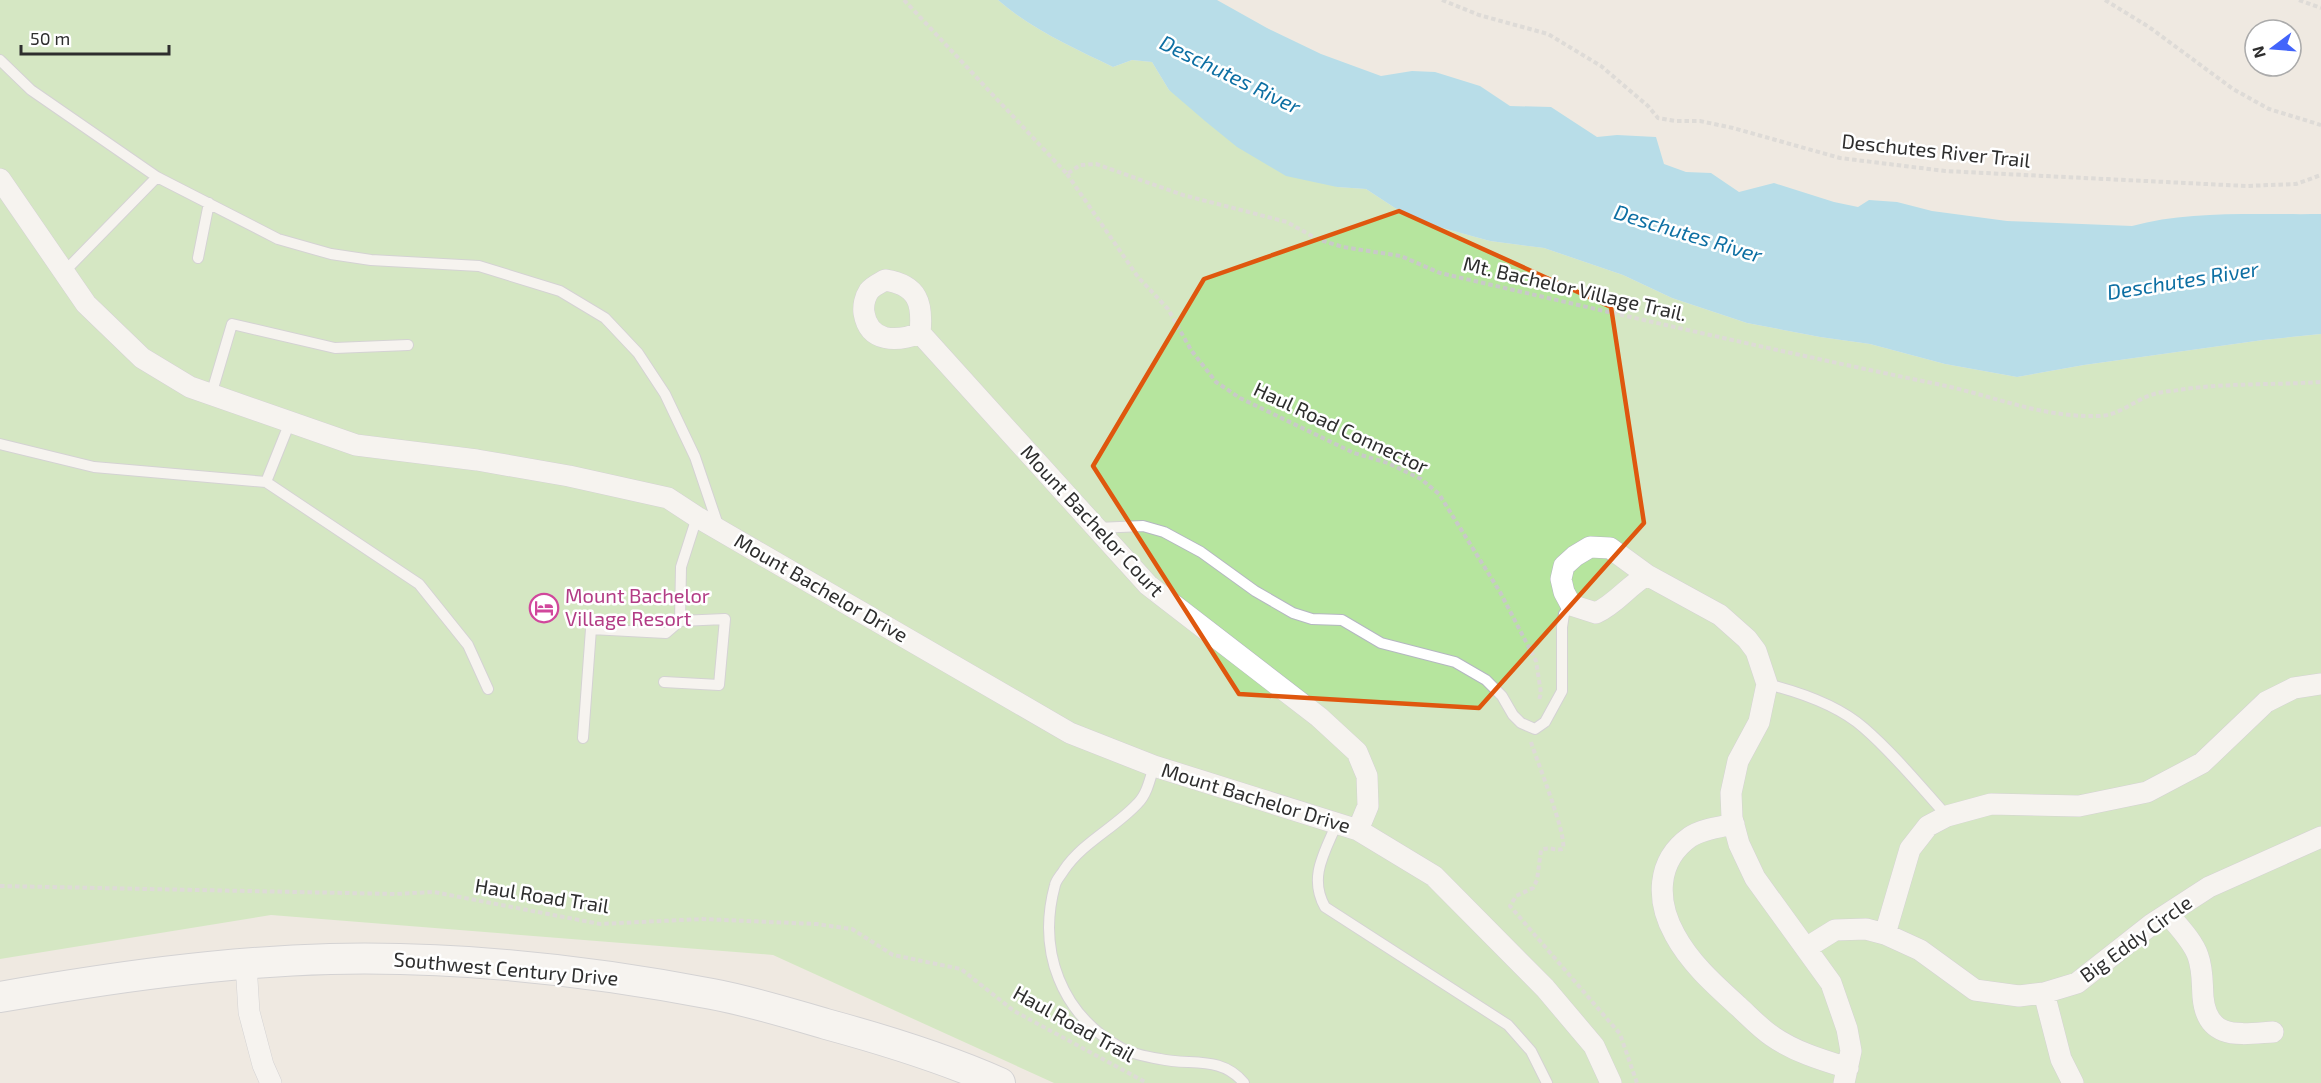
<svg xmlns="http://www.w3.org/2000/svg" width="2321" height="1083" font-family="'Exo 2',sans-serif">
  <rect width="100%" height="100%" fill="#efe9e1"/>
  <path fill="#b6e59e" d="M0,0H998C1031,29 1074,48 1113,67L1132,60L1152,62L1169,90L1337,187L1366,189L1395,208L1428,224L1490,241L1544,248L1623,275L1672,298L1747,323L1820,337L1870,344L1945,364L2017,377L2084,365L2263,340L2321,334V1083H1054L773,955L271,915L0,959Z"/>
  <path fill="#75cff0" d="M998,0H1217L1267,28L1321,54L1381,76L1412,71L1435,72L1480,86L1510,106L1551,107L1597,137L1617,135L1656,137L1664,164L1686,172L1711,173L1739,192L1774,183L1834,202L1858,207L1869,200L1897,202L1932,211L2007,221L2132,226C2190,210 2261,215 2321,214V334L2263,340L2084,365L2017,377L1945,364L1870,344L1820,337L1747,323L1672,298L1623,275L1544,248L1490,241L1428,224L1395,208L1366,189L1337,187L1286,176L1237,147L1205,121L1169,90L1152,62L1132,60L1113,67C1074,48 1031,29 998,0Z"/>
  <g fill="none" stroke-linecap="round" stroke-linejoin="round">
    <g stroke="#b4b7c1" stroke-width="12">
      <path id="service" d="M0,60L31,90L157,177L278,239L331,254L371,260L479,266L560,291L605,318L638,353L665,394L695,457L719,528
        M198,258L209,203
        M64,272L157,177
        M211,395L232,324L335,348L408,345
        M290,422L266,482L419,584L468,645L488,689
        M0,444L94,467L266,482
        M1097,528L1143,526L1164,532L1201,552L1255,591L1293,613L1312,619L1342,620L1381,643L1455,662L1486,680L1502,696L1513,715L1521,723L1535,729L1545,722L1562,691V627L1564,614L1571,605
        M664,682L719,685L725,619L680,621L681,567L697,517
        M1767,684C1799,692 1839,706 1864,728C1894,754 1920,786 1947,816
        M583,738L591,629L666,633L680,621
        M1154,766C1150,779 1147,794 1138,803C1115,828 1083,842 1064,870C1061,875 1056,880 1055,885C1037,951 1061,1014 1121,1048C1132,1054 1148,1057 1160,1059C1191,1066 1221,1055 1244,1083
        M1337,823C1325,852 1308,877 1325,907L1508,1025L1531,1051L1547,1083"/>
    </g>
    <g stroke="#b4b7c1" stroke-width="22">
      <path id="minor" d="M0,179L86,304L142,358L190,387L356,445L477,460L569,476L668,498L697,517L1070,733L1154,766L1358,830L1434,876L1545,988L1594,1046L1611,1083
        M920,333C897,342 869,343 864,313C863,306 865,297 869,291C873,286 880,283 885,280C918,285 923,303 920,333L1148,585L1319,717L1357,752L1367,776L1368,806L1358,830
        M1647,575C1628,586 1616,604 1596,613L1571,605L1564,592L1561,579L1564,566L1575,556L1590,547L1610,548L1647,575L1720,615L1747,639L1756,651L1767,684L1759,722L1738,761L1731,793L1732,818L1739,844L1755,878L1831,983L1847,1029L1851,1051L1844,1083
        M1734,824C1720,827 1702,829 1690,837C1656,861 1656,901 1675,935C1690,963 1715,985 1738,1006C1749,1016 1760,1028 1772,1036C1795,1052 1822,1060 1848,1068
        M2168,914C2178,926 2193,941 2198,956C2203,970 2202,982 2203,997C2207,1041 2240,1034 2273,1032
        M1885,934L1910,849L1928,826L1947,816L1991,804L2079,806L2147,792L2202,763L2266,702L2294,688L2321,684
        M1806,948L1835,930L1866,929L1885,934L1920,950L1975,990L2019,996L2044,993L2077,983L2152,924L2209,887L2321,837
        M246,964L249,1012L263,1065L271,1083
        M2044,993L2061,1059L2073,1083"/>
    </g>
    <g stroke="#b4b7c1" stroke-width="32">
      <path id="secondary" d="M0,997C109,978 219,962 330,959C458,956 587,970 712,994C750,1001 788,1013 826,1024C885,1040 944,1058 1000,1083"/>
    </g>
    <path stroke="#c9c9c9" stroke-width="4" stroke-dasharray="4.5 3" stroke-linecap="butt" d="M904,0L1067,174L1080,165L1096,164L1183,195L1287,222L1317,239L1343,247L1401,256L1440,273C1604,311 1767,349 1932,383C1990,394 2039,418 2100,416C2120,415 2136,399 2154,394C2164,391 2175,391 2185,389C2230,383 2276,385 2321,382
      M1442,0L1479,15L1548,34L1601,66L1648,106L1658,118L1676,121H1700L1733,128L1840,158L1945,171L2246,186L2296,184L2321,175
      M2105,0L2149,27L2233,89L2269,109L2321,125
      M2299,0L2321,8
      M1067,174L1138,277L1168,309L1191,350L1216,382L1240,398L1354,453L1388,463L1421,479L1439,494L1500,592L1536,661L1541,693L1539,700
      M1531,742C1537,761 1567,835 1563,849C1555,851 1549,846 1541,850L1537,880L1533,888L1516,896L1510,906L1620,1034L1637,1083
      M0,886L395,894L434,892L600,924L702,919L816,924L852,929L893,955L961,969L1014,1011L1147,1083"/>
    <use href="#service" stroke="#fff" stroke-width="10"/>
    <use href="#minor" stroke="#fff" stroke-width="21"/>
    <use href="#secondary" stroke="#fff" stroke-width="30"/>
  </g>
  <path d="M0 0H2321V1083H0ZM1399,211L1611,307L1644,523L1479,708L1239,694L1093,466L1204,279Z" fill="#efe9e1" fill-opacity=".55" fill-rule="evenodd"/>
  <path fill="none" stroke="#df570e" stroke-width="4.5" stroke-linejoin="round" d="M1399,211L1611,307L1644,523L1479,708L1239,694L1093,466L1204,279Z"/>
  <defs>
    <g id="hotel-ring" transform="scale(1.5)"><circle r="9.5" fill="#fff" stroke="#d1479c" stroke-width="1.5"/><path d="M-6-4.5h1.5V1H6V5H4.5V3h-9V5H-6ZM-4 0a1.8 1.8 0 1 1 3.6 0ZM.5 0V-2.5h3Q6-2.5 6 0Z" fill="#d1479c"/></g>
  </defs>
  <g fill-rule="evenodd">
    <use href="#hotel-ring" x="544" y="608"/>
  </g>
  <g text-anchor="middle" stroke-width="5" stroke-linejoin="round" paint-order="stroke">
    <g font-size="20" fill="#2e2e2e" stroke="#fff">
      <text transform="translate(1936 151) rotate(6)" y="7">Deschutes River Trail</text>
      <text transform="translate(1575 289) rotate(13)" y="7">Mt. Bachelor Village Trail.</text>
      <text transform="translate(1341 428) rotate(25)" y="7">Haul Road Connector</text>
      <text transform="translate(1092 521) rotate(47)" y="7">Mount Bachelor Court</text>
      <text transform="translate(821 588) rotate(30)" y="7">Mount Bachelor Drive</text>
      <text transform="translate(1256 798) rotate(17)" y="7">Mount Bachelor Drive</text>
      <text transform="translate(542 896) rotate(9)" y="7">Haul Road Trail</text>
      <text transform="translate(2136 939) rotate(-36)" y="7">Big Eddy Circle</text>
      <text transform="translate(506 969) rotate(5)" y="7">Southwest Century Drive</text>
      <text transform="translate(1074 1024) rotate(29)" y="7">Haul Road Trail</text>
    </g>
    <g font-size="20" fill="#b23c85" stroke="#fff" text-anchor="start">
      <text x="565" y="603">Mount Bachelor<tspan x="565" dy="23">Village Resort</tspan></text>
    </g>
    <g font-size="21" font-style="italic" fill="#0d6fa3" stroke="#fff">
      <text transform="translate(1230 75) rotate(26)" y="7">Deschutes River</text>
      <text transform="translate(1688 234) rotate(17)" y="7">Deschutes River</text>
      <text transform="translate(2183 281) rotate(-9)" y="7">Deschutes River</text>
    </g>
  </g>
  <g transform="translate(2273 48) rotate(254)"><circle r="28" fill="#ffffff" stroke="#ababab" stroke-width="1.5"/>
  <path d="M0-4.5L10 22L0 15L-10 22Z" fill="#4264fb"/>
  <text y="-9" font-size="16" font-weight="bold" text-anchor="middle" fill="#2e2e2e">N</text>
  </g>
  <path d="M21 45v9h148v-9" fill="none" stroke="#2e2e2e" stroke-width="3"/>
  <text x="30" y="45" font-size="18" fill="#2e2e2e" stroke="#ffffff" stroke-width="4.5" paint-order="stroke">50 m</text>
</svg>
